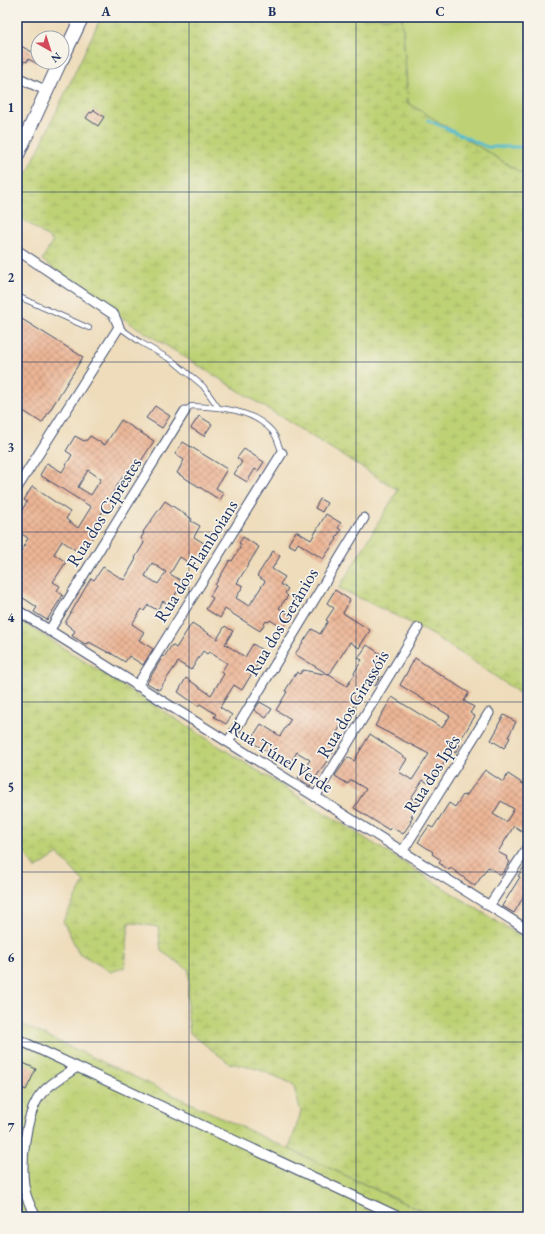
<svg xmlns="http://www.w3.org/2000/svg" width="545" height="1234" font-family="'EB Garamond',serif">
  <defs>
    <pattern id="wetland-marsh" width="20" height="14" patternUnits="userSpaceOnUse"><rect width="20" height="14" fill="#bed174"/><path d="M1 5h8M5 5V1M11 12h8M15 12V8" fill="none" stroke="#a3b467"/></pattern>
    <pattern id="park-crowns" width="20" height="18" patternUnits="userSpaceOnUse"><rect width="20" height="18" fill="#bed174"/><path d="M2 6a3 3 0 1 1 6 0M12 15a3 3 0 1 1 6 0" fill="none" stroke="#a3b467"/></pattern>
    <pattern id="building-cross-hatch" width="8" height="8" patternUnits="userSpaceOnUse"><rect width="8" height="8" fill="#edb696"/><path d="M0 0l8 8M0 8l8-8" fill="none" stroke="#bf947e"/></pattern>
  </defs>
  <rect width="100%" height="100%" fill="#f7f3e8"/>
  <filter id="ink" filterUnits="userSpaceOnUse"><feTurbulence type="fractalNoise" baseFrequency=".025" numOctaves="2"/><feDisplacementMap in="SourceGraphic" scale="8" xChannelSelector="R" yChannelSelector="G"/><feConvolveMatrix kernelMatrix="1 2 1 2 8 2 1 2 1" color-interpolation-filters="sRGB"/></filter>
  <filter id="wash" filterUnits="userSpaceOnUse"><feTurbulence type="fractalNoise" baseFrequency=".012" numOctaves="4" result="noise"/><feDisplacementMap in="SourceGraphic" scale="16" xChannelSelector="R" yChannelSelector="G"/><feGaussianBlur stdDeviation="0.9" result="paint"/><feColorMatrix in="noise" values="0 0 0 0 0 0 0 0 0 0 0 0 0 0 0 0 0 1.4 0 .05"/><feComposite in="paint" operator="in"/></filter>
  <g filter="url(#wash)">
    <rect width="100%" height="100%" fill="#eedcba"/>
    <path fill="#bed174" stroke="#6c8069" d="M402,17H528V177L408,103Z"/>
    <path fill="url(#wetland-marsh)" stroke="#6c8069" d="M101,17H402L408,103L528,177V699L473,661L423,629L339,588L398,490L130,323L42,260L53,241L17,215V195Z
      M17,619L528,941V1217H434L289,1149L301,1112L293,1084L258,1069L229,1063L190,1033L187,1011L189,970L161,951L158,927L129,922L125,967L111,972L79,953L63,921L84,882L58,854L35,869L17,840Z"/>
    <path fill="url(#park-crowns)" stroke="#6c8069" d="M17,1022L434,1217H17Z"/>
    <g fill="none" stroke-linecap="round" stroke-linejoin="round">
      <path stroke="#53bdd0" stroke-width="3" d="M428,120L487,147H528"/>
    </g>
    <g id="blocks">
      <path fill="url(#building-cross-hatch)" fill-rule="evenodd" d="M17,44L38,55V64L28,59L27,62L24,61L19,71H17Z
        M94,110L104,117L98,126L86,118L90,112L92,113Z
        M17,316L83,357L42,423L17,407Z
        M155,406L170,416L162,428L146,418Z
        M199,416L212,424L204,436L191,428Z
        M121,420L154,441L130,478L124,475L108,500L114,504L107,514L103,511L95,525L99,528L90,541L88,540L80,553L62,541L54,554L66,562L53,582L60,586L57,591L63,595L47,620L34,612L37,607L17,594V548L21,551L28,538L17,531V522L21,516L19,514L27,502L24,500L32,487H33L70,512L66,519L78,528L91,507L40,475L47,463L62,472L72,455L66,451L75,436L84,441L86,440H87L90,436L105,445ZM88,470L101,479L91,495L78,487Z
        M183,442L227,469L216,488L224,493L220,500L177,473L184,460L175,454Z
        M244,449L264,462L258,471L255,469L247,482L234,474L242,462L237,458Z
        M320,499L327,503L322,512L315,508Z
        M165,501L192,519L191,521L200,526L194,537L207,545L194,566L180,557L170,574L183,582L169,605L163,601L157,610L148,605L144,611L142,609L132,624L144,632L139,640L153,649L143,665L129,656L125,662L109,652V653L89,642L88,644L86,643L85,644L72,636L75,631L65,623L91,578L94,580L103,567L124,580L136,559L135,558L144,543L141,538L144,533L143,532ZM152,563L166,572L158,584L145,576Z
        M326,514L341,523L338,528L341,530L336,538L337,539L323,559L298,543L295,548L288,544L296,531L311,540Z
        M243,537L259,547L237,583L243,586L236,598L249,606L265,581L257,576L273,551L280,556L272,569L285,577L280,584L288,589L285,593L288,596L279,608L291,616L283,628L270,620L268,622L266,621L260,631L225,609L220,618L206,609L213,598L210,596L216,586L215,585L230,560L232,561L240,548L239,547L241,544L239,543Z
        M335,590L350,600L343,613L370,630L359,648L350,642L329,675L295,654L312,629L320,634L328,621L326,620L334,608L327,603Z
        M192,623L217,639L225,626L233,631L225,644L245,657L253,644L265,652L242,690L234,685L220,707L232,715L226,724L214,717L216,714L200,704L198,706L178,692L186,678L211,695L224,674L221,672L227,663L209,652L207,654L203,651L191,670L178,662L159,690L147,683L163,656L164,657L172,645L176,648Z
        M367,645L382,655L380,657L382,658L375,670H378L376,674L380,677L375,686L370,683L363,696L361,694L348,716L347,715L336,734L338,735L331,746L335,749L310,786L298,778L310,760L297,752L288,766L277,759L278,758L250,741L261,724L280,736L291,719L276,710L287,692L285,691L297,672L300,674L303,670L329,675L347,686L355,674L354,673L362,660L358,658Z
        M415,658L469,693L464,701L474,707L470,713L475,716L458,744L460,745L455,753L452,751L436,776L433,774L428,783L423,780L411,798L419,803L411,816H413L410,821L411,822L403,834L391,827L389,830L354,808L366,789L351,780L348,784L335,776L348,757L354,761L370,734L407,759L399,772L412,780L429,754L375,726L392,697L442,728L450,716L400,685Z
        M260,702L272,709L266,718L254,710Z
        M504,715L516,722L508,737L510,738L504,748L491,740L499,726L498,725Z
        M485,770L503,782L508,774L528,787V823L522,831L514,826L498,852L507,857L506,859L510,862L501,875L488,867L475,886L451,868L449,870L439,863L441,860L432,854L433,852L418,842L429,826L433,828L449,803L455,807L463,795L466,796ZM501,801L514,809L506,822L493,814Z
        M528,861V889L514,913L502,906L520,877L518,876Z
        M17,1060L36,1069L26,1090L17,1086Z"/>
    </g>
  </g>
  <g filter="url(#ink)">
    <use href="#blocks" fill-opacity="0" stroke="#3b496c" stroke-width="1"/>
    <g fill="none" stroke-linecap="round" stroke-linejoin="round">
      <g stroke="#3b496c" stroke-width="6">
        <path id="lane" d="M17,296L89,328
          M119,327L140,342L173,361L203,386L218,407
          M185,411L191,406C219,407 252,409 272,431C277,436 279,447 282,453"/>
      </g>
      <g stroke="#3b496c" stroke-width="11">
        <path id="street" d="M17,77L47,91
          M17,250L114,315L119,327L17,488
          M17,610L528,930
          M49,631L185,411
          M137,686L282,453
          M228,742L364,518
          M315,797L418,628
          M402,852L489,713
          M489,906L528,847
          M17,1039L399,1217
          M36,1217C31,1208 25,1196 24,1185C21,1162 25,1121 37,1100C46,1085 63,1077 77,1067"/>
      </g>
      <g stroke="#3b496c" stroke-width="15">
        <path id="secondary" d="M62,59L82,17
          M17,156L60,62"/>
      </g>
      <use href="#lane" stroke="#fff" stroke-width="4.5"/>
      <use href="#street" stroke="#fff" stroke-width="9"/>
      <use href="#secondary" stroke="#fff" stroke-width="13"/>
    </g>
  </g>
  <path fill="none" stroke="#1b2f5e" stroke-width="1" stroke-opacity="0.55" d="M189,17V1217M356,17V1217M17,192H528M17,362H528M17,532H528M17,702H528M17,872H528M17,1042H528"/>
  <g text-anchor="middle" stroke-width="3.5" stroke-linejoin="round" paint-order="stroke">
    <g font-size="18" fill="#1b2f5e" stroke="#f7f3e8">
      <text transform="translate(104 512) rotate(-58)" y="6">Rua dos Ciprestes</text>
      <text transform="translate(196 561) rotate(-58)" y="6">Rua dos Flamboians</text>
      <text transform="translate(282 622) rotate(-59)" y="6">Rua dos Gerânios</text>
      <text transform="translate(353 704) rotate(-59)" y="6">Rua dos Girassóis</text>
      <text transform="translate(281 757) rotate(32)" y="6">Rua Túnel Verde</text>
      <text transform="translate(432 774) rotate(-58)" y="6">Rua dos Ipês</text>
    </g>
  </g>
  <rect width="545" height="1234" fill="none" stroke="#f7f3e8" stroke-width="44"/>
  <g transform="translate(50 50) rotate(141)"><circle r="19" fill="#f7f3e8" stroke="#9fa5b1"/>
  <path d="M0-3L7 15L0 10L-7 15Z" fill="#d1495b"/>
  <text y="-6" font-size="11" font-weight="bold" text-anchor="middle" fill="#1b2f5e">N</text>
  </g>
  <rect x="22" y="22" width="501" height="1190" fill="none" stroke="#1b2f5e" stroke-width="1.5"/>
  <g font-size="13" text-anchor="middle" font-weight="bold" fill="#1b2f5e">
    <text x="106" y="16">A</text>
    <text x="272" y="16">B</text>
    <text x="440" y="16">C</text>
    <text x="11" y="112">1</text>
    <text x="11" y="282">2</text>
    <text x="11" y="452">3</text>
    <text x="11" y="622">4</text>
    <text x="11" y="792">5</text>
    <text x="11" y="962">6</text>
    <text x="11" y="1132">7</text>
  </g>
</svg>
